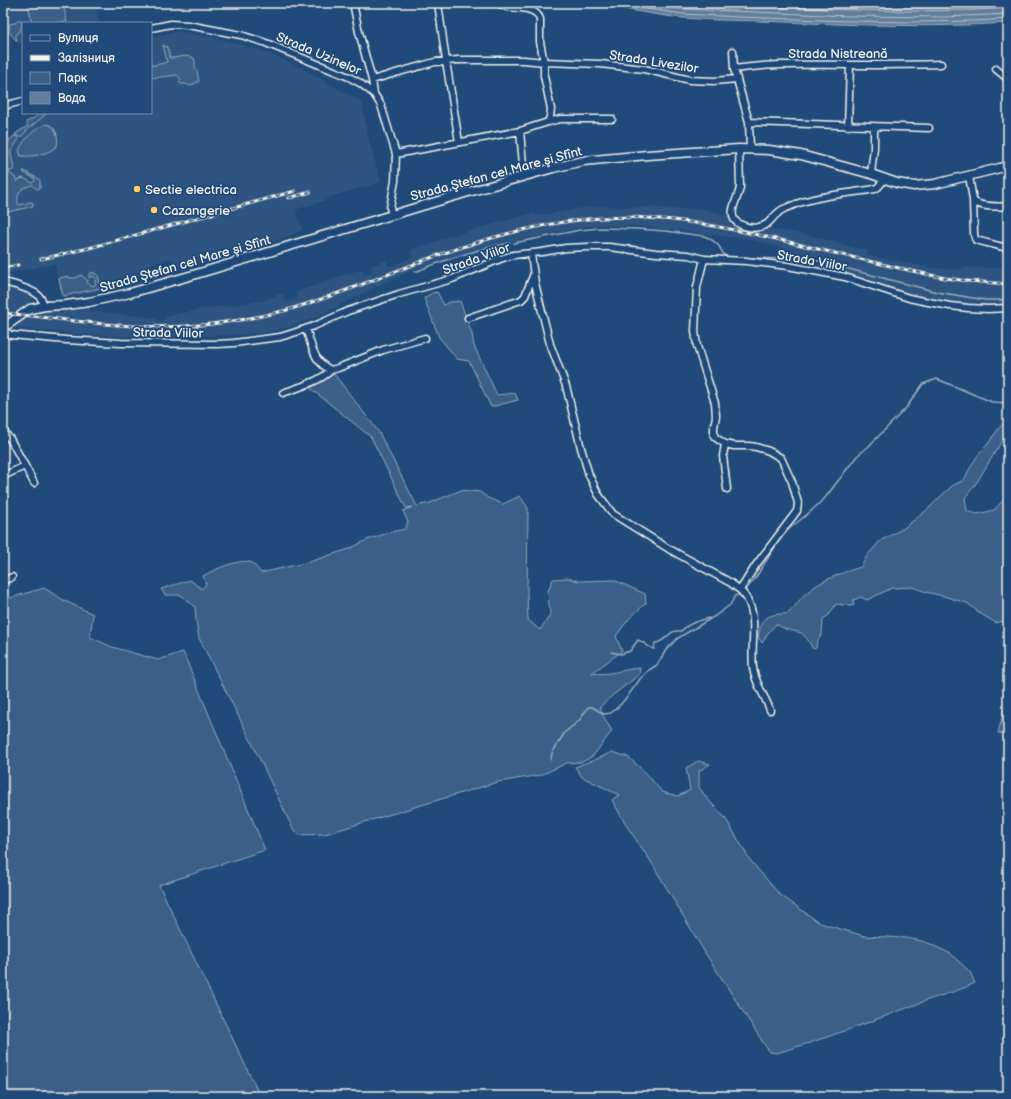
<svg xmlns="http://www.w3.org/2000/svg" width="1011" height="1099" font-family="'Balsamiq Sans',sans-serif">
  <rect width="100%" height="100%" fill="#1f4a7a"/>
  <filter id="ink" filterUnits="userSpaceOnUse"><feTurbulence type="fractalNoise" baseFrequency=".025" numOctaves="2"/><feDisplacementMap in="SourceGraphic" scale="8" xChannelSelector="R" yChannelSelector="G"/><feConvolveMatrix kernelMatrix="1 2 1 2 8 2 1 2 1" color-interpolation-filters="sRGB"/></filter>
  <g filter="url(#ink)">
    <path fill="#2d5581" d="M3,3H96L99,23H23V43H18L5,30L4,26L3,30Z
      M159,3H232L160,11Z
      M179,31L220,39L260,50L294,64L362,102L369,141L381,182L329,197V199L298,209L296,212L302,229L301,231L270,243L175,270L172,258L146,265L149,276L102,288V290L62,299L55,264L3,274V145L21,128L27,125L26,122L34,118L40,113H151V37Z
      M614,206V207H649L673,209H703L737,218L739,221L755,225L772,227L773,230L788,231L821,238L852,247L868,250L866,255L934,268L961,270L962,267L992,268L1008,267V304L987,306L949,302L913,296L865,279L833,271V262L761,242L740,237H727L643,226L603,225L582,227L527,239L507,242L444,260L413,270L410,272L386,282L318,316L292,326L265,333L233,335L190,336H118L76,334L14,328L20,323L3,319V284L17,288L34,295L31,301L25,306L36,312L89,307L90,311L157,318L158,321L164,320V317L203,309L261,301L283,293L285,302L297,299L296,292L335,279V278L362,269L365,275L372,272L371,266L387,260L389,267L413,257L411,250L425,244L427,246L446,237L534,213L536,215L557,213L587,207Z"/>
    <path fill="#3a5f88" stroke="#97a8b8" d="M38,3H63L67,22L32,23L28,5Z
      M19,20H20L22,23L20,31C15,34 16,36 17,41L8,31L10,29L9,24L15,23Z
      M163,45L167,47L170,58C179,58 184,54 194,58L195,62V68L197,72L199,81L190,86L186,84H181L179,82L181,79L177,75L151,78V65H156L167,62Z
      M40,113H46L44,116L29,128L20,138L15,134L28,126L26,122L34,118Z
      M46,124C56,125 59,137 57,146C49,154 32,157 21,156L19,150C24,139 35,128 46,124Z
      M14,136H16L19,139L11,151V155L14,168L13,170L8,172L15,177L17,182L20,179L24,178L32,183L35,181L34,178L24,173L23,171H25C29,175 35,176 40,180V188L37,189L32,185C20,188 17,192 18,204L19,205L31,202L33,203V206L30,207L3,213V146Z
      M90,273H95L98,276L101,288L63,296L59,279L60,278L68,276L69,278H75L81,275C83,277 86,279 88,281L87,283L88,284L94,286L95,285V277L92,276L89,278V274Z
      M437,292L444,305L450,302L460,301L472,334L474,346L497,395L515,393L518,400L491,407L469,361L457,359L439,337L424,298L432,293Z
      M334,374L378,431L417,506L430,503L461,490L480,492L488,498L503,504L520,496L528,508L527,593L528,620L540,630L550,615L548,591L553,579L568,578L579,581L614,580L645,594L646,603L628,620L616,636L622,651L592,673C607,676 624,669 640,668L639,675L613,695L600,707L602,714L612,731L593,756L582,762L567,763L541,775L498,782L325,834L299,835L293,829L253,745L199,638L196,620L195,607L181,595H165L161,589L190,580L202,589L206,584L203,576C213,570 242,557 252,563C255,565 258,570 261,573L309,562L349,549L367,540L391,532L405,529L408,522L403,511L413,507L406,508L371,437L310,388Z
      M1008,418V431L977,482L965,498L967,511L977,514L994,510L1008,495V616L1004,611V621L996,623L984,616L967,603L943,596L926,592L912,587L892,588L867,600L861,597L853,600L854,605L851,606L836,604L829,615L823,619L822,634L817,642L816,648L813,649L808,640L802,633L785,629L776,624L768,633L762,643L758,637C761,622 762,616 779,614C782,614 786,614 788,613C795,608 799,600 805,594C821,580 841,573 861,567L867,556L880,541L904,528L928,509L940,497L952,486L964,480L971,466L980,452L987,445L999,428Z
      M44,588L65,601L93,614L90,637L112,647L158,660L183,652L265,850L159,885L260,1096H3V626L5,625L3,623V600Z
      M1008,694V734L998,733Z
      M612,752L628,757L646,773L662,792L678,796L690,790L686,768L698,761L710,764L699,771V787L705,796L726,819L750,860L779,894L820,923L864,936L907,938L926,942L951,954L970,972L975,983C959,991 942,995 925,1001C876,1020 827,1038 777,1053L770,1052L764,1044L704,951L650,860L628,828L612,800L619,795L582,777L575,767L597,759Z"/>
    <path fill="#627e9d" stroke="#9cacbb" d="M599,3H1008V23C933,28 858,25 783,22C750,20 716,21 683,18C655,15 627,10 599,3Z"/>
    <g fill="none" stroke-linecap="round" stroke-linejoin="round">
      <path stroke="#bac3ca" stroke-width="1" d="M617,3L640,8L683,14L739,17L850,21L910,22L975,21L1008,19
        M638,3L684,9L850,16L944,17L1008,14
        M687,3L850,10L910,11L974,10L1008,8"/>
      <path stroke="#9cacbb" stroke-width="1.5" d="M514,243L580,230L600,228L638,229L665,231L704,236C709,238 714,241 718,245C722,250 722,255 728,257L814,260L937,292L985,300H1008
        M415,272C444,260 478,249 510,243
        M745,591L756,577L780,539L789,529L810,512L825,498L857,456L869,446L906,408L923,384L937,379L992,402L1008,403
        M611,652L621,654L630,651L638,640C644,642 649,648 654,649L655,643C657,643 659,643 661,641C669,637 669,630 681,631C689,623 698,621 709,618
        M551,760L552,753L565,732L579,721L588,707H592L604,714L611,713L619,706L627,697L640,679L649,670L657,665L666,650L678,638L715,616L730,605L735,596L738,595"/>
      <g stroke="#f4f1e8" stroke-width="9">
        <path id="minor" d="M353,3L359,32L372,80L374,94
          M438,3L446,61L459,142
          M498,3C501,4 504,6 507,7C518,9 535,6 540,19V42L544,62V76L551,109L550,117L548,122
          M151,28L171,24L188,25L241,35L266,43L349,77L360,83L374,94L381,105L396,154L395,181L390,208L392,215
          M733,51L734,69L749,122L750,149
          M734,69C774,63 810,65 850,65C880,65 911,65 941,64
          M996,69L1008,79
          M372,80L392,74L435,62L459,60H524L544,62L600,64L644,69L690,80L714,81L737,79
          M3,106L23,101
          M749,122L929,128
          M848,126L850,65
          M520,131L524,176
          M739,149L740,187C739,197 729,209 734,219C738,226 752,229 759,227C770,225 770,219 778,213C781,209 787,208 791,206C818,195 847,194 875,189L878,187L885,179
          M396,154L520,131L548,122L560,119H612
          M871,174L874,148V127
          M969,176L973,200C978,208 999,206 1008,207
          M973,200L974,233C974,235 975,239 976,240C978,241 1002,246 1006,248
          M531,254L535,283L550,344L566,386L581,448L589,475L598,494L613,514L669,549L731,583C734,586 738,588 741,591C761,611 750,643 753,668C755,683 765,696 770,710
          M704,259L697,287L695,331L697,346L715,403L716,416L714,427V436L716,438L725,444L734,446H749L756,447L769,451L781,458L792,482L798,503L797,511L756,565L740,590
          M3,282C10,283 33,290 38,295C41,298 43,302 45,306
          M468,318L521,300L525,296L533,276
          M306,329C312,345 313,362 331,370L338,368L383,350L425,338
          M3,330L5,332L11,335L66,340L121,343L218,344L234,343L280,337L290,334L314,326L348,311L399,294L452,279L500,259L513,255L542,252L566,248L588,247H609L656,253L688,255L704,259L746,261L788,266L845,277L909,298L923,301L950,306L968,308L988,309L1008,308
          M283,393C297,388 321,381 331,370
          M3,431L10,439L25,466L3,476
          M725,444L723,456L727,489
          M25,466L34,483
          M3,581L12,577"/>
      </g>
      <g stroke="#f4f1e8" stroke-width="11">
        <path id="major" d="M3,328L30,309L45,306L66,305L89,302L130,293L193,275L465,193L553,168L583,161L647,155L739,149L769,150L801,155L871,174L897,183L914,186L935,184L1008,166"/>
      </g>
      <use href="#minor" stroke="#1f4a7a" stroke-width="6"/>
      <use href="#major" stroke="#1f4a7a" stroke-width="8"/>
      <g stroke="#f4f1e8" stroke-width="3">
        <path id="rail" d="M289,198L310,192
          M41,259L89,248L295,191
          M3,268L18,265
          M3,313C46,317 90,324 133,326C185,329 237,323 287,310C337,296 385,275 433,257C483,239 535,224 588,219C655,212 720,226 785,241C838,254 892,267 945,278L968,281L1008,284"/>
      </g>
      <use href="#rail" stroke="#1f4a7a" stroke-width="1.5" stroke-dasharray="4.5" stroke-linecap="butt"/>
    </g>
  </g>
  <g fill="#ffd166" stroke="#1f4a7a" stroke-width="1.5">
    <circle cx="137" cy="189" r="4"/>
    <circle cx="154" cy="210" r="4"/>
  </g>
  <g text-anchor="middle" stroke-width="3.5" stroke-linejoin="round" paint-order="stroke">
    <g font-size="13" fill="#f4f1e8" stroke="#1f4a7a">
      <text transform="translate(319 53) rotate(23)" y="5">Strada Uzinelor</text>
      <text x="838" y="58">Strada Nistreană</text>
      <text transform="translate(654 61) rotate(9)" y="5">Strada Livezilor</text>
      <text transform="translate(496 173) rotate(-15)" y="5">Strada Ştefan cel Mare şi Sfînt</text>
      <text transform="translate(476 258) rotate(-20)" y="5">Strada Viilor</text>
      <text transform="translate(812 260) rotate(10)" y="5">Strada Viilor</text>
      <text transform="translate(185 263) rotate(-16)" y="5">Strada Ştefan cel Mare şi Sfînt</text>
      <text transform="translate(168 332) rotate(1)" y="5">Strada Viilor</text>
    </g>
    <g font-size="13" fill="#f4f1e8" stroke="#1f4a7a" text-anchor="start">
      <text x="145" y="194">Sectie electrica</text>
      <text x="162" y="215">Cazangerie</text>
    </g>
  </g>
  <rect width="1011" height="1099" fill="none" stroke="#1f4a7a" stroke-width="16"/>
  <rect x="8" y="8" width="995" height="1083" fill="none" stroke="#f4f1e8" stroke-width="1.5" filter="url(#ink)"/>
  <rect x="22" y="22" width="130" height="92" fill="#1f4a7a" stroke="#748da6"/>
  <rect x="30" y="35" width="20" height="6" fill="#1f4a7a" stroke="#748da6"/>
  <text x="58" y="42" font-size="12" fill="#f4f1e8">Вулиця</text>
  <rect x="30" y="55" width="20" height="6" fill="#f4f1e8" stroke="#748da6"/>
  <text x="58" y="62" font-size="12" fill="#f4f1e8">Залізниця</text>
  <rect x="30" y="72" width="20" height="12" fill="#3a5f88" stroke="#748da6"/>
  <text x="58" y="82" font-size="12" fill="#f4f1e8">Парк</text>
  <rect x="30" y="92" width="20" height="12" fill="#627e9d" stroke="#748da6"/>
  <text x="58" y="102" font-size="12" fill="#f4f1e8">Вода</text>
</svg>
